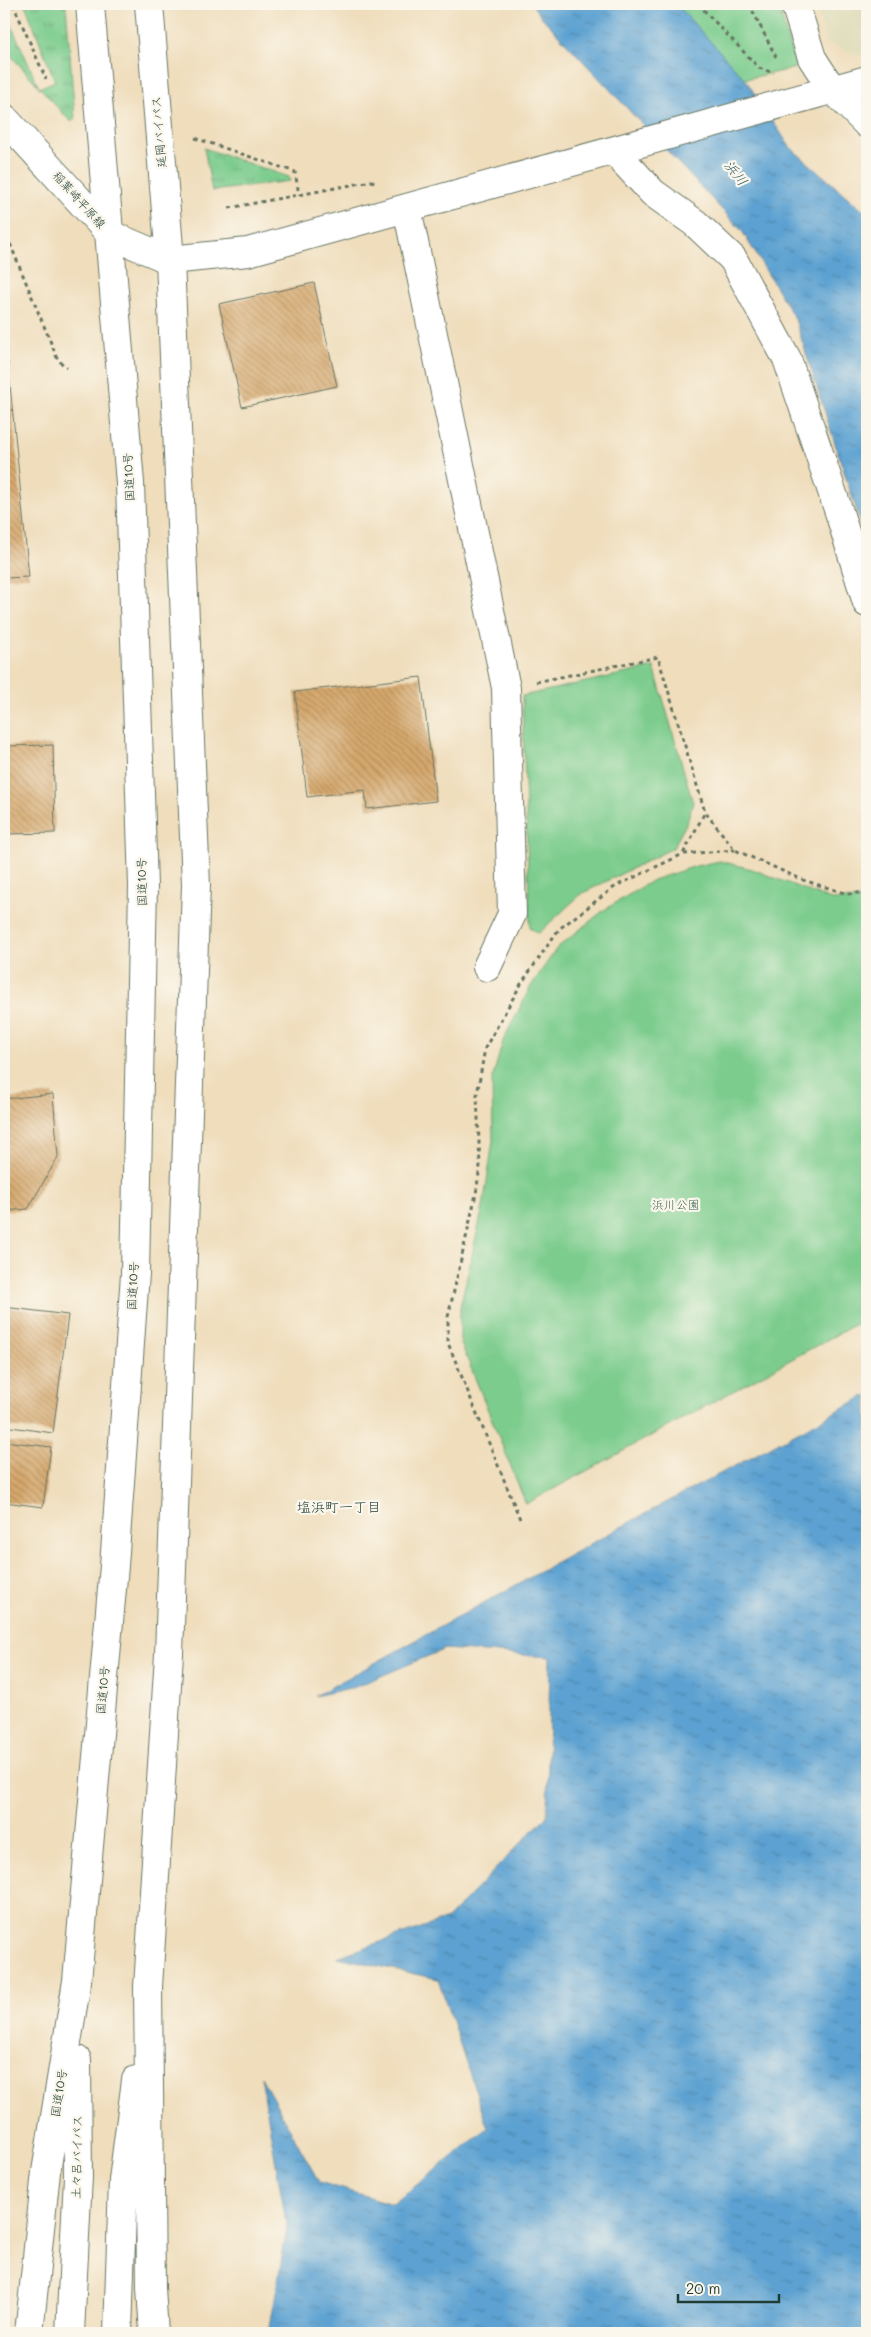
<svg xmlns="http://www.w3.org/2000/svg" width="871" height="2337" font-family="Mali,'Klee One',sans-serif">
  <defs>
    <pattern id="grass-tufts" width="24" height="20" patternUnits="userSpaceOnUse" patternTransform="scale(1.25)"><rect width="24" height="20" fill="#7ccc8d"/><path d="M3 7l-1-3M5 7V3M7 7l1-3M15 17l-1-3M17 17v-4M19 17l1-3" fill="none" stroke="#65a774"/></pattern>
    <pattern id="water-ripples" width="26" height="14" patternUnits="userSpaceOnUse" patternTransform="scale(1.25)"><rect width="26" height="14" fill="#5ca1d1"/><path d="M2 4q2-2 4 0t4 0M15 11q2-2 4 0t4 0" fill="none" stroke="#4b84aa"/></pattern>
    <pattern id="building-back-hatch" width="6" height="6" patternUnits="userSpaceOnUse" patternTransform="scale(1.25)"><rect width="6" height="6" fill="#d6a86d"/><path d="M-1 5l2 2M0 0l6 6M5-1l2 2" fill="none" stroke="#ad8a5a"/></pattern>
  </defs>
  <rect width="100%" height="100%" fill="#fbf7ec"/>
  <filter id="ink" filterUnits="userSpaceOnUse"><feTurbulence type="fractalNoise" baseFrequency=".02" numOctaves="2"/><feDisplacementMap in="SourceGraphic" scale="10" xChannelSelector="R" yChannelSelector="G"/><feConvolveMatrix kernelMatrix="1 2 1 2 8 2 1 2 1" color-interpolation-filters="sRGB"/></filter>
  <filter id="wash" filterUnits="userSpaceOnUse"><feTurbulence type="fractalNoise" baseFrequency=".0096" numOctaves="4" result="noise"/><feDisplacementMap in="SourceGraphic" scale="20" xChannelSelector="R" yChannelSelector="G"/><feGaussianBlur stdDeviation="1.12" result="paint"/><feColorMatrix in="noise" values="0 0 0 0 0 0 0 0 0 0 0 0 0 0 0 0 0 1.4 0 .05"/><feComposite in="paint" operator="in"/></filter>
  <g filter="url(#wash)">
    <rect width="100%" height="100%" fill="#efddbb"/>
    <path fill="#e0ddbb" d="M816,4H867V52L858,55L827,43Z"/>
    <path fill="url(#grass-tufts)" stroke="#4e8460" d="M25,4H66L75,119L70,121L4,48V8L39,88L55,81Z
      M204,148L289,177L290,181L212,191Z"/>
    <path fill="#7ccc8d" stroke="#4e8460" d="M675,4H778L796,68L745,79L725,60Z
      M654,667L693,803L686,824L673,848L581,894L539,933L530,928L522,696Z
      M720,861L752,869L831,900L867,899V1318L526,1504L460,1341V1307L483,1207L493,1141L492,1080L503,1041L531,986L557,948L604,910L653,880L696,866Z"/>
    <path fill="url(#water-ripples)" stroke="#3e6f82" d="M532,4H676L745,79L790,147L867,214V543L795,319L742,231L538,13Z
      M867,1395V2333H269L287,2228L261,2077L319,2182L393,2204L488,2128L438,1979L337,1957L447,1919L547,1816L550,1657L445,1649L355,1687L315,1696L630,1522Z"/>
    <g id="blocks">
      <path fill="url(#building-back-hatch)" d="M314,283L337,386L242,407L219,304Z
        M4,334H5L29,577L4,578Z
        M421,677L436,801L367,809L365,790L307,797L295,692Z
        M53,745L55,833L4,834V746Z
        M53,1094L58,1157L28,1209L4,1211V1099Z
        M4,1307L68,1315L53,1433L4,1426Z
        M4,1441L51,1447L43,1507L4,1502Z"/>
    </g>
  </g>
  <g filter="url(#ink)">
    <use href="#blocks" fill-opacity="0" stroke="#687563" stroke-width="1"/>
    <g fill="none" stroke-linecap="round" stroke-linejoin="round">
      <g stroke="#687563" stroke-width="30">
        <path id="minor" d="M795,4L812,58L832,89L867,124
          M614,151L653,193L695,223L733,259L787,359L839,512L867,603
          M407,208L506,688L512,914L487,967
          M170,260L248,252L867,80"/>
      </g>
      <g stroke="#687563" stroke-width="30">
        <path id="major" d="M4,118L111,235L170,260"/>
      </g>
      <g stroke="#687563" stroke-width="30">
        <path id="highway" d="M149,4L170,260L196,885L169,1654L148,1987L151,2288L154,2333
          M29,2333L46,2172L77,1981L114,1566L135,1274L143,886L130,483L90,4
          M70,2333L78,2177L77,2060
          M118,2333L123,2180L136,2080"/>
      </g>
      <path stroke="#687563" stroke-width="3" stroke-dasharray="4 4" stroke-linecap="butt" d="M13,4L46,79
        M698,4L759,68L774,73
        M749,4L776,57
        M195,138L295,172L299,195
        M229,208L372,181L376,183
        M4,225L11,224
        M4,229L58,360L67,368
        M536,682L658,657L705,812L735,850L803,880L848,894L867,892
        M684,854L735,850
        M520,1519L448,1343V1317L476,1194L480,1166L477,1095L485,1048L521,984L559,929L616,886L683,854L705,812"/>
      <use href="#minor" stroke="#fff" stroke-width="28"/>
      <use href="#major" stroke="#fff" stroke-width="28"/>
      <use href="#highway" stroke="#fff" stroke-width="28"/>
    </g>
  </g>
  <g text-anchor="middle" stroke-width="4.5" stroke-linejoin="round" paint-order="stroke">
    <g font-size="12" fill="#1f3d34" stroke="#fbf7ec">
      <text transform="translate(159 132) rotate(-95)" y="4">延岡バイパス</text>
      <text transform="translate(79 200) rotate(48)" y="4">稲葉崎平原線</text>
      <text transform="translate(129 477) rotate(-93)" y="4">国道10号</text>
      <text transform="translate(142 882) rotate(-91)" y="4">国道10号</text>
      <text transform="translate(133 1286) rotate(-87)" y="4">国道10号</text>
      <text transform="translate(103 1690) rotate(-85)" y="4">国道10号</text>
      <text transform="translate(59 2093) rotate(-81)" y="4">国道10号</text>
      <text transform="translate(77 2157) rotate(-89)" y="4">土々呂バイパス</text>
    </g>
    <g font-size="12" fill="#36614a" stroke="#fbf7ec">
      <text x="676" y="1209">浜川公園</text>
    </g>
    <g font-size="14" font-style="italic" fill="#315b63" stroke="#fbf7ec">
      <text transform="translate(736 173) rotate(52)" y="5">浜川</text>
    </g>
    <g font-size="14" fill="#1f3d34" stroke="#fbf7ec">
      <text x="339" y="1512">塩浜町一丁目</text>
    </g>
  </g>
  <rect width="871" height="2337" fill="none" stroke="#fbf7ec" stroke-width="20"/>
  <path d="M678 2294v8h101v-8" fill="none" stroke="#1f3d34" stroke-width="2.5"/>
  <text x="686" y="2294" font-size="15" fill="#1f3d34" stroke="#fbf7ec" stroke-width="4" paint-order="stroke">20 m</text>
</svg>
